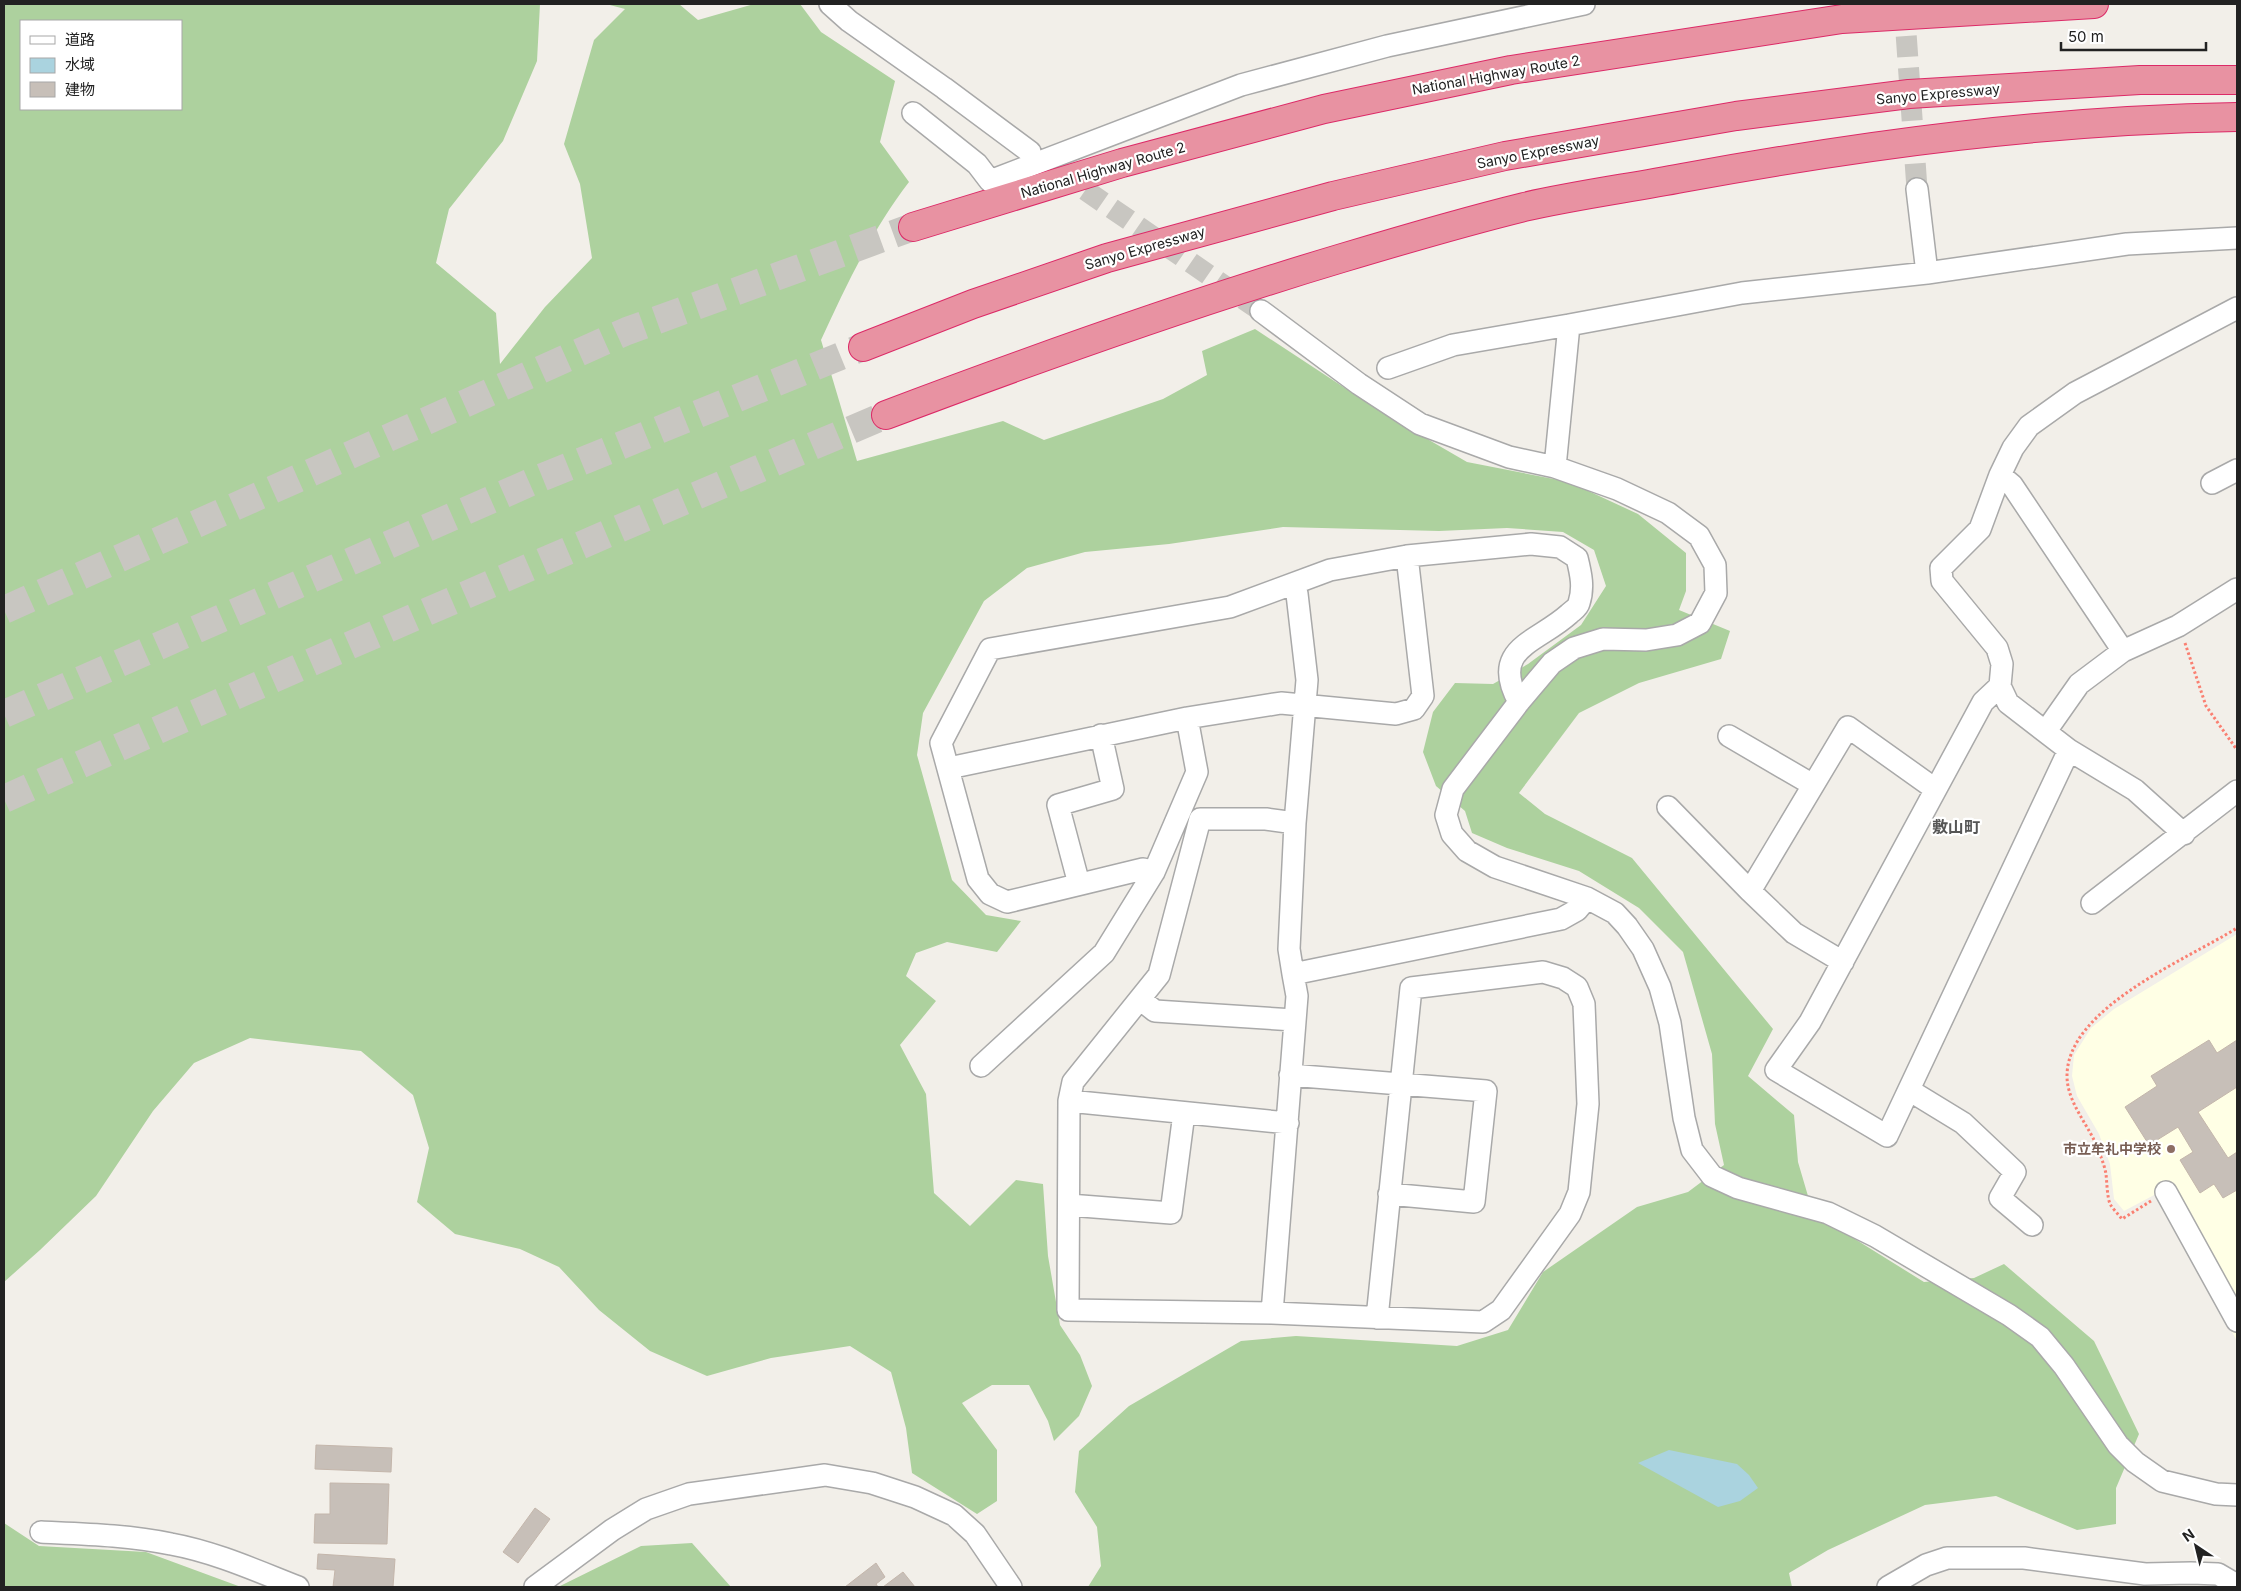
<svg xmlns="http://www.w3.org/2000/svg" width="2241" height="1591" font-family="Inter,'Noto Sans JP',sans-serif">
  <rect width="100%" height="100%" fill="#f2efe9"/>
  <path fill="#ffffe5" d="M2237,934V1341L2156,1194L2124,1211L2114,1199L2110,1164L2099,1134L2077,1096L2072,1076L2074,1055L2091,1028L2114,1009Z"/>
  <path fill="#add19e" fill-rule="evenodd" d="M4,4H540L537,61L503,141L449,209L436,263L496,313L500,364L545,307L592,258L580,184L564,144L594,40L625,9L606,4H679L698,20L754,4H800L821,32L895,81L880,142L909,182C872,230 846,286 821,340L857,461L1003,421L1044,440L1163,399L1207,375L1202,351L1255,329L1386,415L1467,462L1569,482L1638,514L1686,553V591L1679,610L1730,631L1721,659L1639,683L1579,713L1519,793L1545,814L1632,858L1773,1029L1748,1076L1794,1115L1798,1162L1813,1213L1924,1282L1974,1278L2004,1264L2094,1341L2139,1434L2116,1488V1524L2077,1530L1996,1496L1925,1505L1828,1550L1789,1573L1792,1587H1088L1101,1566L1097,1527L1075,1492L1079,1451L1129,1406L1241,1341L1296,1336L1457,1346L1508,1330L1543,1272L1637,1207L1688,1192L1724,1165L1715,1124L1712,1054L1683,952L1639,908L1579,871L1507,848L1472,833L1465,811L1436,786L1423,752L1433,712L1455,683L1493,684L1528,664L1581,625L1606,586L1594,550L1563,532L1507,528L1439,531L1283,527L1169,544L1085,552L1027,568L984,601L923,713L917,755L952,880L986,915L1021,921L997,952L947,942L916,953L906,976L936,1001L900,1045L926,1094L934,1193L970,1226L1016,1180L1043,1184L1048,1256L1060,1325L1080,1355L1092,1386L1079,1416L1054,1441L1048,1421L1029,1385H992L962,1403L997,1450V1501L977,1514L912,1473L906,1428L891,1372L850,1346L771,1358L707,1376L650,1351L599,1310L559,1267L520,1249L455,1234L417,1202L429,1148L413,1095L361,1051L250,1038L194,1063L153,1111L96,1196L40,1250L4,1282ZM21,21H181V109H21Z
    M4,1523L39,1546L146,1552L241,1587H4Z
    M692,1543L731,1587H558L641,1546Z"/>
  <path fill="#aad3df" d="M1669,1450L1737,1464L1749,1475L1758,1488L1740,1501L1718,1507L1638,1463Z"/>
  <path fill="#c7bfb8" stroke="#c4b6ab" d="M2209,1040L2217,1053L2237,1040V1087L2198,1112L2228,1158L2237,1152V1190L2223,1198L2214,1184L2200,1193L2180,1160L2193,1152L2178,1127L2149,1145L2125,1107L2157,1086L2151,1076Z
    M316,1445L392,1448L391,1472L315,1469Z
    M330,1483L389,1484L387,1544L314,1543L315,1514H330Z
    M535,1508L550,1519L518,1563L503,1552Z
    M318,1554L395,1559L393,1587H333L335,1570L317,1569Z
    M876,1563L885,1577L876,1584L878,1587H845Z
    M903,1572L915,1587H883Z"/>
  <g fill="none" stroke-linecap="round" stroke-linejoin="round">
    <path stroke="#c8c6c1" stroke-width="21" stroke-dasharray="21 11" stroke-linecap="butt" d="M1904,4L1917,189
      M1059,172L1261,311"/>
    <path stroke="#c8c6c1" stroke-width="28" stroke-dasharray="28 14" stroke-linecap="butt" d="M4,610L627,331L913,227
      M4,714L538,479L863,347
      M4,799C296,667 591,540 886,415"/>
    <g stroke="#a9a9a9" stroke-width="24">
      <path id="minor" d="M830,4L849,21L944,88L1030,152
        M913,113L977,164L990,181L1241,85L1387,46L1584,4
        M1917,189L1927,273
        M1261,311L1359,384L1420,424L1509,457L1555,467L1617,489L1668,513L1699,536L1715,565L1716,593L1700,623L1677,635L1646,640L1603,639L1574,648L1552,663L1519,702L1453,789L1446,815L1452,834L1467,851L1495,867L1587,898L1615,913L1627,926L1643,949L1660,987L1670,1023L1684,1118L1692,1150L1712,1176L1738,1188L1828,1213L1875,1236L2009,1315L2040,1337L2064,1366L2118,1445L2135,1462L2162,1481L2216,1494L2237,1495
        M1388,368L1453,345L1569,325
        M1555,467L1569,325L1742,293L1927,273L2127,244L2237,238
        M2000,475L2012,485L2123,651
        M2212,483L2237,470
        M2000,686L1983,702L1810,1022L1776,1070L1887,1136L2069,750L2008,703L2000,686L2002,664L1997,648L1942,581L1941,568L1980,529L2000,475L2013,448L2029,426L2075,393L2237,308
        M2046,731L2079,684L2123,651L2178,626L2237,589
        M1729,736L1813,785
        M2069,750L2135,790L2184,834
        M949,768L1187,718L1281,703L1396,714L1414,709L1423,696L1407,556
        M1668,807L1750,891L1794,933L1843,962
        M1295,823L1266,819H1200L1159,975L1073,1082L1069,1101L1068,1310L1272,1313L1483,1322L1501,1310L1570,1214L1579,1192L1588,1104L1584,1004L1577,987L1563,978L1543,972L1411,988L1377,1318
        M1154,872L1143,869L1007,902L990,894L978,879L941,743L990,649L1230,607L1330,570L1407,556L1531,544L1560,547L1577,558C1581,574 1584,588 1579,603C1578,608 1572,611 1569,614C1537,643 1489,648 1519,702
        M1079,884L1058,805L1113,789L1101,735
        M1750,891L1848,727L1935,789
        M2092,903L2237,791
        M1293,974L1289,949L1295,823L1307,680L1297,594L1294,584
        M1141,1000L1155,1011L1294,1020
        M981,1066L1104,953L1154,872L1197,772L1187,718
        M1290,1075L1486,1091L1474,1202L1389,1194
        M1909,1090L1963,1123L2015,1172L2000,1198L2032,1225
        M1069,1101L1288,1123
        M2166,1192L2237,1321
        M1069,1205L1171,1213L1184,1113
        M1272,1313L1297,996L1293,974L1561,919L1577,910L1587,898
        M41,1532C84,1534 128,1535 171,1544C215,1552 257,1571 298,1587
        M535,1587L612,1530L646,1509L689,1494L825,1475L872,1483L915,1497L954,1515L975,1534L1011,1587
        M1888,1587L1926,1565L1947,1558H2024L2145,1574L2191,1573L2218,1574L2237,1585"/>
    </g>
    <g stroke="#dc2a67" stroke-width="30">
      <path id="highway" d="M913,227L1122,163L1324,109L1511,70L1842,19L2094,4
        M863,347L973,304L1107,258L1333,196L1505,156L1736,116L1909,94L2140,80H2237
        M886,415C1037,358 1188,304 1342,258C1402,240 1463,222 1524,207C1576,195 1630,188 1682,178C1868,144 2049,120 2237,117"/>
    </g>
    <path stroke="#fa8072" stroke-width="3" stroke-dasharray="2.5 2.5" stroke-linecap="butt" d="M2185,643L2206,706L2237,750
      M2151,1201L2122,1219C2118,1214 2113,1209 2110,1204C2107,1196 2107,1183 2106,1174C2104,1163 2099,1152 2095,1142C2085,1121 2067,1100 2067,1076C2067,1008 2186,960 2237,928"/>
    <use href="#minor" stroke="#fff" stroke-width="21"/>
    <use href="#highway" stroke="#e892a2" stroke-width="28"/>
  </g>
  <circle fill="#8d6e63" stroke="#fff" stroke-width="2" cx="2171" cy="1149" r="5"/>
  <g text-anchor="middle" stroke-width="4.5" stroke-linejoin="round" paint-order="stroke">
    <g font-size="14" fill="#222" stroke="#fff">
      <text transform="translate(1496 75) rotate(-10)" y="5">National Highway Route 2</text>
      <text transform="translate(1938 94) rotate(-5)" y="5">Sanyo Expressway</text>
      <text transform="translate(1538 152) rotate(-11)" y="5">Sanyo Expressway</text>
      <text transform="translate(1103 170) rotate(-16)" y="5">National Highway Route 2</text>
      <text transform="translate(1145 248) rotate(-16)" y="5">Sanyo Expressway</text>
    </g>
    <g font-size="14" font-weight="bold" fill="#785e54" stroke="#fff" text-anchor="end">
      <text x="2161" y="1154">市立牟礼中学校</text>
    </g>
    <g font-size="16" font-weight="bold" fill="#555" stroke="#fff">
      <text x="1956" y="833">敷山町</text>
    </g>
  </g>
  <rect width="2241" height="1591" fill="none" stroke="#222222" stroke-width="10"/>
  <rect x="20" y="20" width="162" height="90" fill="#ffffff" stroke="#a7a7a7"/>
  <rect x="30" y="36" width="25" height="8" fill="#ffffff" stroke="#a7a7a7"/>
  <text x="65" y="45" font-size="15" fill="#222222">道路</text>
  <rect x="30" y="58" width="25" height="15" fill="#aad3df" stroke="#a7a7a7"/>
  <text x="65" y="70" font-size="15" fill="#222222">水域</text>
  <rect x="30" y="82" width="25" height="15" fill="#c7bfb8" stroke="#a7a7a7"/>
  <text x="65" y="95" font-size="15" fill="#222222">建物</text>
  <g transform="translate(2196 1546) rotate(325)" stroke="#ffffff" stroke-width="4" paint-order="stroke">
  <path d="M0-4L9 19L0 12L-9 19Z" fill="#222222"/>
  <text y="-8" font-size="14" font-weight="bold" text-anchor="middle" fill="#222222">N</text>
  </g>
  <path d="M2061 42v8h145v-8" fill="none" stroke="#222222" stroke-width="2.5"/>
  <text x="2068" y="42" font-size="15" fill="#222222" stroke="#ffffff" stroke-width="4" paint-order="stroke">50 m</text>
</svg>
